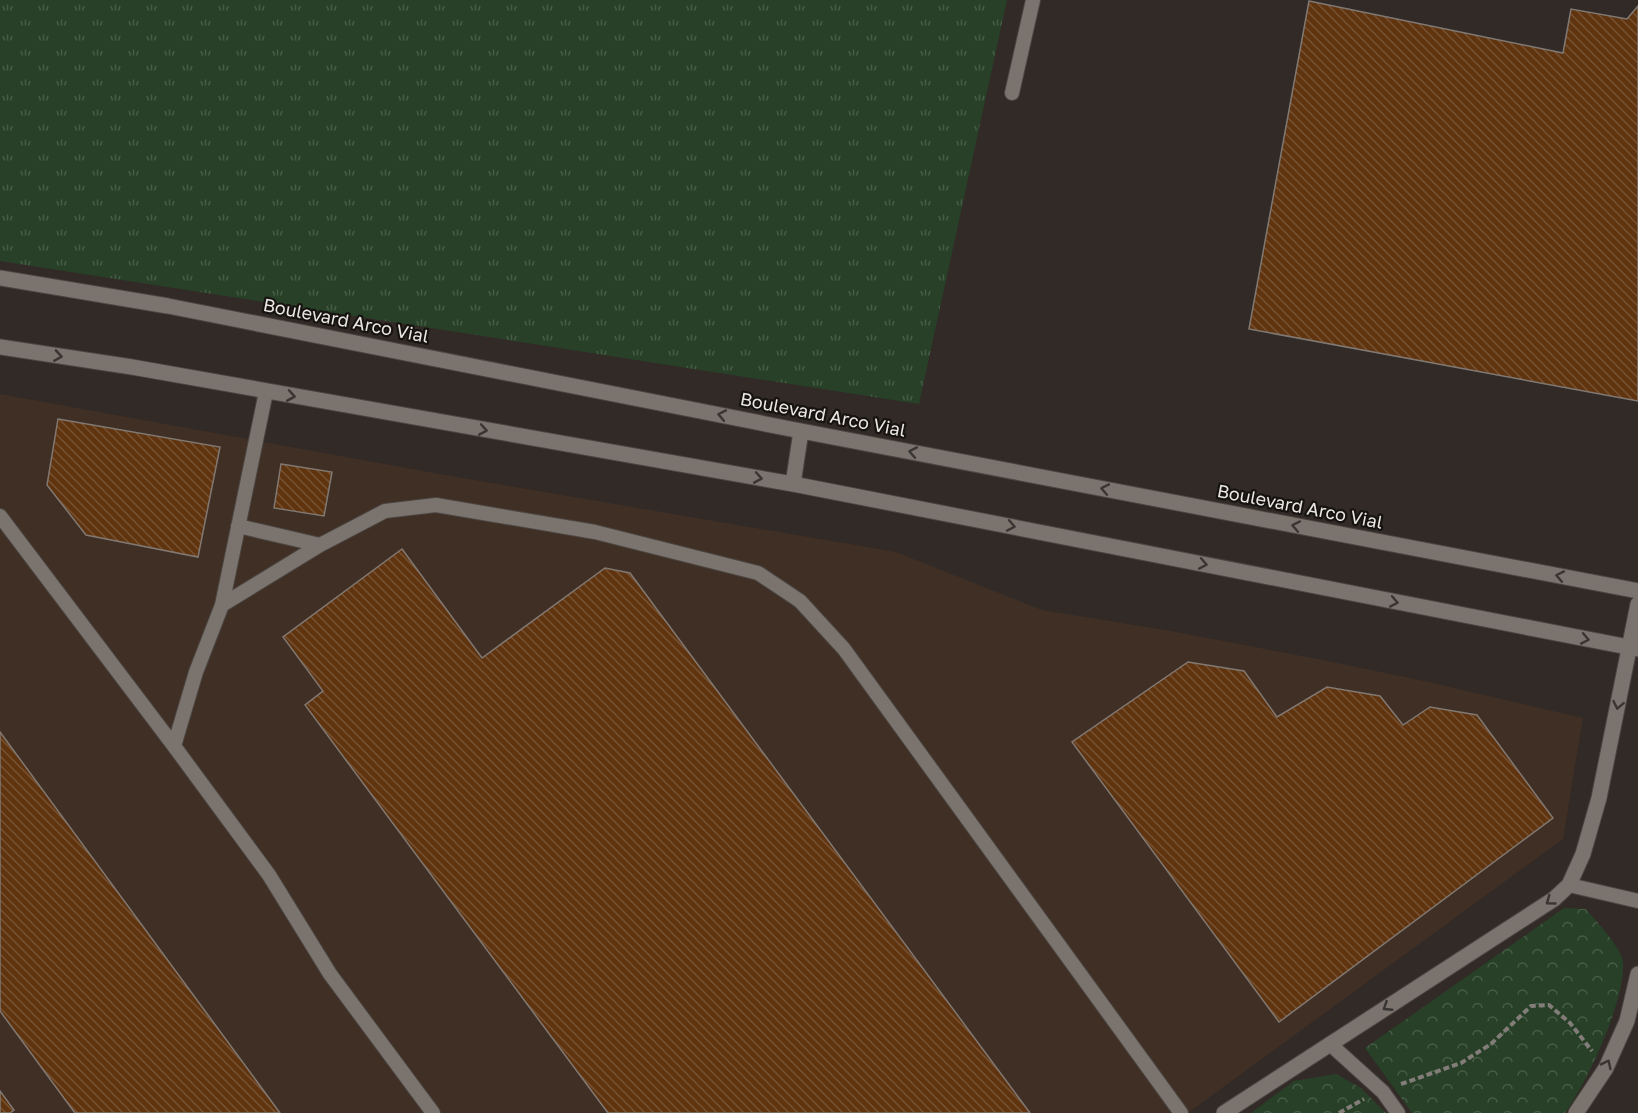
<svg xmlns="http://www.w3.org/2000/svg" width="1638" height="1113" font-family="'Golos Text',sans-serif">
  <defs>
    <pattern id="grass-tufts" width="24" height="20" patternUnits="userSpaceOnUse" patternTransform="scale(1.5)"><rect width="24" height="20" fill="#274027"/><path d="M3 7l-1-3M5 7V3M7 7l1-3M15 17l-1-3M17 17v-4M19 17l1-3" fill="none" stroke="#465c46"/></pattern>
    <pattern id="forest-crowns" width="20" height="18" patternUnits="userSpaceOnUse" patternTransform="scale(1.5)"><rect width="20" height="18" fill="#274027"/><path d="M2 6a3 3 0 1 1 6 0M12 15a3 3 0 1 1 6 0" fill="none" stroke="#465c46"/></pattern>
    <pattern id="building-back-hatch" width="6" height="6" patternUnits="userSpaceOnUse" patternTransform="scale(1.5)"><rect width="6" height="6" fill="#5f340f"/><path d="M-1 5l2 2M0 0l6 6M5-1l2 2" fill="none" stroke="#765132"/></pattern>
  </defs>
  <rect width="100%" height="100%" fill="#312a26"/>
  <path fill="#402f25" d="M0,394L451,476L896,552L1042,610L1171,631L1323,660L1429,682L1583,718L1563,839L1188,1113H0Z"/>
  <path fill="url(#grass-tufts)" d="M0,0H1007L919,404L0,261Z"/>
  <path fill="url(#forest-crowns)" d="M1564,908L1586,909C1596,921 1622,948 1623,962C1626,999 1587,1083 1565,1113H1412L1365,1048Z
    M1336,1074L1361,1088L1386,1113H1251L1294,1081Z"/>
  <path fill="url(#building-back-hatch)" stroke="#807973" stroke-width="1.5" d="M1309,1L1563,53L1571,9L1627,19L1638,6V401L1249,329Z
    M58,419L220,447L198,557L86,535L47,485Z
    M281,464L332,472L324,516L274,508Z
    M402,549L482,658L605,568L630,573L1030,1113H608L305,705L323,691L283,637Z
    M1188,662L1244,671L1277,717L1327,687L1380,696L1403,725L1430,707L1477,715L1553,818L1279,1022L1072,742Z
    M0,732L280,1113H75L0,1011Z
    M0,1091L14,1110L10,1113H0Z"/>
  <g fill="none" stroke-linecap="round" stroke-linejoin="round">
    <g stroke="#4b4642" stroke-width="16">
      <path id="service" d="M1012,93L1033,0
        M266,392L222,605L196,672L174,746L269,875L330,974L433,1113
        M0,516L174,746
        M238,526L320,545
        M222,605L320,545L385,511L436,505L595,532L758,573L800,601L844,649L1181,1113
        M1569,885L1638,901
        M1330,1044L1383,1092L1398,1113"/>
    </g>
    <g stroke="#4b4642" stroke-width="17">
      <path id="minor" d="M1224,1113L1554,899L1569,885L1583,854L1599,798L1638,604
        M1576,1113L1606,1068L1627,1021L1638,974"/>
    </g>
    <g stroke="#4b4642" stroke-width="17">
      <path id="tertiary" d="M0,278L168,306L801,431L1638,591
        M0,347L132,367L793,484L1638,649
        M793,484L801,431"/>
    </g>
    <path stroke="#837d7a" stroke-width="4" stroke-dasharray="6 3" stroke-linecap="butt" d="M1401,1084L1461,1063L1491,1044L1531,1006L1549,1005L1570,1023L1592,1051
      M1339,1113L1364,1099"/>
    <use href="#service" stroke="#7b736e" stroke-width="14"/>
    <use href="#minor" stroke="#7b736e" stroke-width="15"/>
    <use href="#tertiary" stroke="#7b736e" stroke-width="15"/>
  </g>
  <defs><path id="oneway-chevron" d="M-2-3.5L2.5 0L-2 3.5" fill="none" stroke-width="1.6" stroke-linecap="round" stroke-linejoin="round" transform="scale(1.5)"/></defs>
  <g stroke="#393532">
    <use href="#oneway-chevron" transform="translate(58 356) rotate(9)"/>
    <use href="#oneway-chevron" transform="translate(291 396) rotate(10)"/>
    <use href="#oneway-chevron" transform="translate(722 415) rotate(-169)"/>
    <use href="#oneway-chevron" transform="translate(483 430) rotate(10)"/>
    <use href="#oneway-chevron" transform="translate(913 452) rotate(-169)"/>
    <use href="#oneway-chevron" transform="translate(758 478) rotate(10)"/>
    <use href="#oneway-chevron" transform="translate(1105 489) rotate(-169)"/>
    <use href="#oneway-chevron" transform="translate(1011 526) rotate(11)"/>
    <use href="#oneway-chevron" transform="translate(1296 526) rotate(-169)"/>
    <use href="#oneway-chevron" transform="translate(1203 564) rotate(11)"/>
    <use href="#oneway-chevron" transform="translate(1560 576) rotate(-169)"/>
    <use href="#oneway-chevron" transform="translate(1394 602) rotate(11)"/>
    <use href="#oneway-chevron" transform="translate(1585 639) rotate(11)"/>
    <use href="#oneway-chevron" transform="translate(1618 705) rotate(101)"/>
    <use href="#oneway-chevron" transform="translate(1550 901) rotate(144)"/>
    <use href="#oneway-chevron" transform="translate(1387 1007) rotate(147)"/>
    <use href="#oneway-chevron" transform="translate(1607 1064) rotate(-64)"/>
  </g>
  <g text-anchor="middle" stroke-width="4.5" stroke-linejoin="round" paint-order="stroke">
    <g font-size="18" fill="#ebe7e4" stroke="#161311">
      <text transform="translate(346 321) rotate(11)" y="6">Boulevard Arco Vial</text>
      <text transform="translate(823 415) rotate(11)" y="6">Boulevard Arco Vial</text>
      <text transform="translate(1300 507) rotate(11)" y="6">Boulevard Arco Vial</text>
    </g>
  </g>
</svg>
